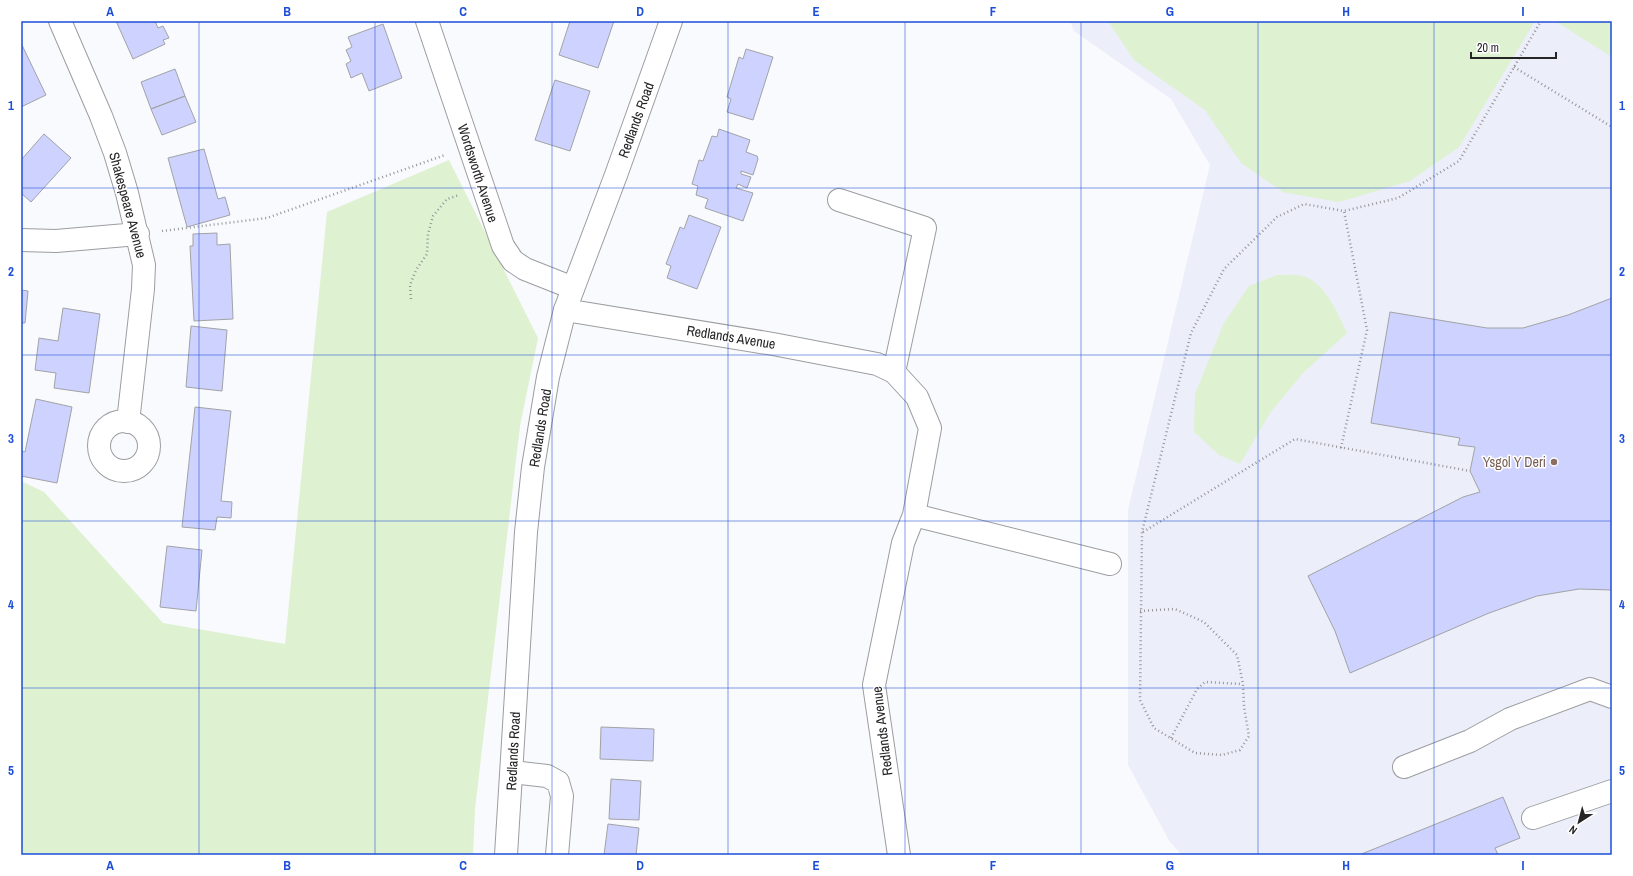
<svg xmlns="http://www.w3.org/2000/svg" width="1633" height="876" font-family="'Archivo Narrow',sans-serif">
  <rect width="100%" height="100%" fill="#f9fafd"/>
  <path fill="#eceef9" d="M1070,21H1612V855H1182L1170,842L1128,765V510L1210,165L1171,99L1074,31Z"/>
  <path fill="#def1d0" d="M1108,21H1535L1459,147L1410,181L1339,202L1283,192L1241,163L1205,110L1134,60Z
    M1555,21H1612V57Z
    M449,160L538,338L520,426L475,809L473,855H21V481L44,492L163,623L285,644L327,212Z
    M1277,275C1285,275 1295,274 1302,276C1324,280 1339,316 1347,333L1303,373L1270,413L1240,464L1219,455L1194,432L1195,394L1224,323L1249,286Z"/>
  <path fill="#cdd2fe" stroke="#a2a3a6" d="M116,21H155L158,28L163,26L169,38L163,40L165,44L133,59Z
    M570,21H614L598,68L559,55Z
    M383,24L402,78L369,91L362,73L351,78L346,64L351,61L346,50L352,47L348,37Z
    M21,43L46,95L21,107Z
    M746,49L773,57L753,120L727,112L731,99L727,97L739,57L743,59Z
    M175,69L185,96L151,109L141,82Z
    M555,80L590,91L570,151L535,140Z
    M185,96L196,122L162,135L151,109Z
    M719,129L750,140L746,152L757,156L758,159L753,175L741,171V174L751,177L747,188L738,184L736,188L753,193L743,221L705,208L708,199L696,195L698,186L692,184L699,160L703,161L712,136L717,137Z
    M44,134L71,158L31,202L21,193V160Z
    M204,149L218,199L225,197L230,215L187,227L168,158Z
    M689,215L721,227L697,289L667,278L671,266L666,264L680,227L684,229Z
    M217,233V245L230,244L233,319L194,321L190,246H193V234Z
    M21,290L28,291L25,323H21Z
    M1612,298V590L1579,589L1537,596L1489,613L1350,673L1335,631L1308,576L1463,497L1480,492L1470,471L1475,447L1458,445L1460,438L1371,423L1390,312L1487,328H1523L1568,315Z
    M63,308L100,314L89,393L54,388L56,373L35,370L39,338L58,341Z
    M191,326L227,330L222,391L186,387Z
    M36,399L72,407L57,483L21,476V451L25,452Z
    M195,407L231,411L221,501L232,502L231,518L217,517L215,530L182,527Z
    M167,546L202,550L196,611L160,607Z
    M601,727L654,729L653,761L600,759Z
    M611,779L641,781L639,820L609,819Z
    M1503,797L1520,838L1495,848L1498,855H1359Z
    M608,824L639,828L636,855H604Z"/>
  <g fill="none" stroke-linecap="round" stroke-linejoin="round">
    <g stroke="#9c9da0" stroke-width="24">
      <path id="minor" d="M60,21L101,116L115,153L127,193L144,265L143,289L128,422
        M427,21L503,246L513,261L525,269L573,288
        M839,200L925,228L894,372
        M21,240L56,241L138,234
        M565,310L773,344L877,364L894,372L917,397L930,428L914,515L903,543L874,685L899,855
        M99 446a25 25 0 1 1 50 0a25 25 0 1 1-50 0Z
        M914,515L1110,564
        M1404,767L1470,741L1510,719L1590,689L1612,697
        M512,772L547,776L558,782L562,796L557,855
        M1533,818L1612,791"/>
    </g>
    <g stroke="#9c9da0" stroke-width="24">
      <path id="major" d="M506,855L526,532L533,467L548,377L565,310L616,175L671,21"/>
    </g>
    <path stroke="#969699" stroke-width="2.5" stroke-dasharray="1 3" stroke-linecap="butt" d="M1514,67L1612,127
      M162,231L267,218L445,155
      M411,299L410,285L416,270L427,254L428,234L433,216L447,199L459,195
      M1341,448L1367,330L1344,211
      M1143,532L1295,439L1470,471
      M1140,611L1175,609L1204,622L1237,655L1243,684L1244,707L1249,736L1240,750L1222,755L1195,753L1154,728L1140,700L1142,532L1191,333L1224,269L1277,217L1304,204L1344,211L1398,198L1459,161L1541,21
      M1171,738L1197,689L1205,682L1242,684"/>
    <use href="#minor" stroke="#fff" stroke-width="22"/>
    <use href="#major" stroke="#fff" stroke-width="22"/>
  </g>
  <path fill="none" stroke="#1d4ed8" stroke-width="1" stroke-opacity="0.55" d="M199,21V855M375,21V855M552,21V855M728,21V855M905,21V855M1081,21V855M1258,21V855M1434,21V855M21,188H1612M21,355H1612M21,521H1612M21,688H1612"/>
  <circle fill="#8d6e63" stroke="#fff" stroke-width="1.5" cx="1554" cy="462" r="4"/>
  <g text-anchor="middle" stroke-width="3" stroke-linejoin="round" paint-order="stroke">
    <g font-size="14" fill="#252527" stroke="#fff">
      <text transform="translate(636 120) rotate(-70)" y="5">Redlands Road</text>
      <text transform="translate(478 173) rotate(72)" y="5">Wordsworth Avenue</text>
      <text transform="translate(128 205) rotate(75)" y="5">Shakespeare Avenue</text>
      <text transform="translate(731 337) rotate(9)" y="5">Redlands Avenue</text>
      <text transform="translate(540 428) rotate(-81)" y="5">Redlands Road</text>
      <text transform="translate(882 731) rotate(-97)" y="5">Redlands Avenue</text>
      <text transform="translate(513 751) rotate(-87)" y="5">Redlands Road</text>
    </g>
    <g font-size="14" fill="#785e54" stroke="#fff" text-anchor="end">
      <text x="1546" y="467">Ysgol Y Deri</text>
    </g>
  </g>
  <rect width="1633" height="876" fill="none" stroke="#ffffff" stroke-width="44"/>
  <g transform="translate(1579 822) rotate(216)" stroke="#ffffff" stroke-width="3" paint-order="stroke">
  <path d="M0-3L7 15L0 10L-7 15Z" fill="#252527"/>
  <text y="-6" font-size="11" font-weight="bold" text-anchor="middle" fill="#252527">N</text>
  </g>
  <path d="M1471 52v6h85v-6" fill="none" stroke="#252527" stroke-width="2"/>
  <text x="1477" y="52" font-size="12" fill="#252527" stroke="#ffffff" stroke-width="3" paint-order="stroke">20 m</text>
  <rect x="22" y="22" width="1589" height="832" fill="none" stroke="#1d4ed8" stroke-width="1.5"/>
  <g font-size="13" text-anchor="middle" font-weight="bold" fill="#1d4ed8">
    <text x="110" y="16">A</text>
    <text x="287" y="16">B</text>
    <text x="463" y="16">C</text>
    <text x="640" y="16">D</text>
    <text x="816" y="16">E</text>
    <text x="993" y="16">F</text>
    <text x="1170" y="16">G</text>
    <text x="1346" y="16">H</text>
    <text x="1523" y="16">I</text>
    <text x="11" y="110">1</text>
    <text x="1622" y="110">1</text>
    <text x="11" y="276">2</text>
    <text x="1622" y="276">2</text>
    <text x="11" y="443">3</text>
    <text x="1622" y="443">3</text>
    <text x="11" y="609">4</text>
    <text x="1622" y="609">4</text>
    <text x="11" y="775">5</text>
    <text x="1622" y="775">5</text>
    <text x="110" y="870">A</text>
    <text x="287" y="870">B</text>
    <text x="463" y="870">C</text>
    <text x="640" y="870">D</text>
    <text x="816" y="870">E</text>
    <text x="993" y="870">F</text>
    <text x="1170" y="870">G</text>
    <text x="1346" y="870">H</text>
    <text x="1523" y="870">I</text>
  </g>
</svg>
